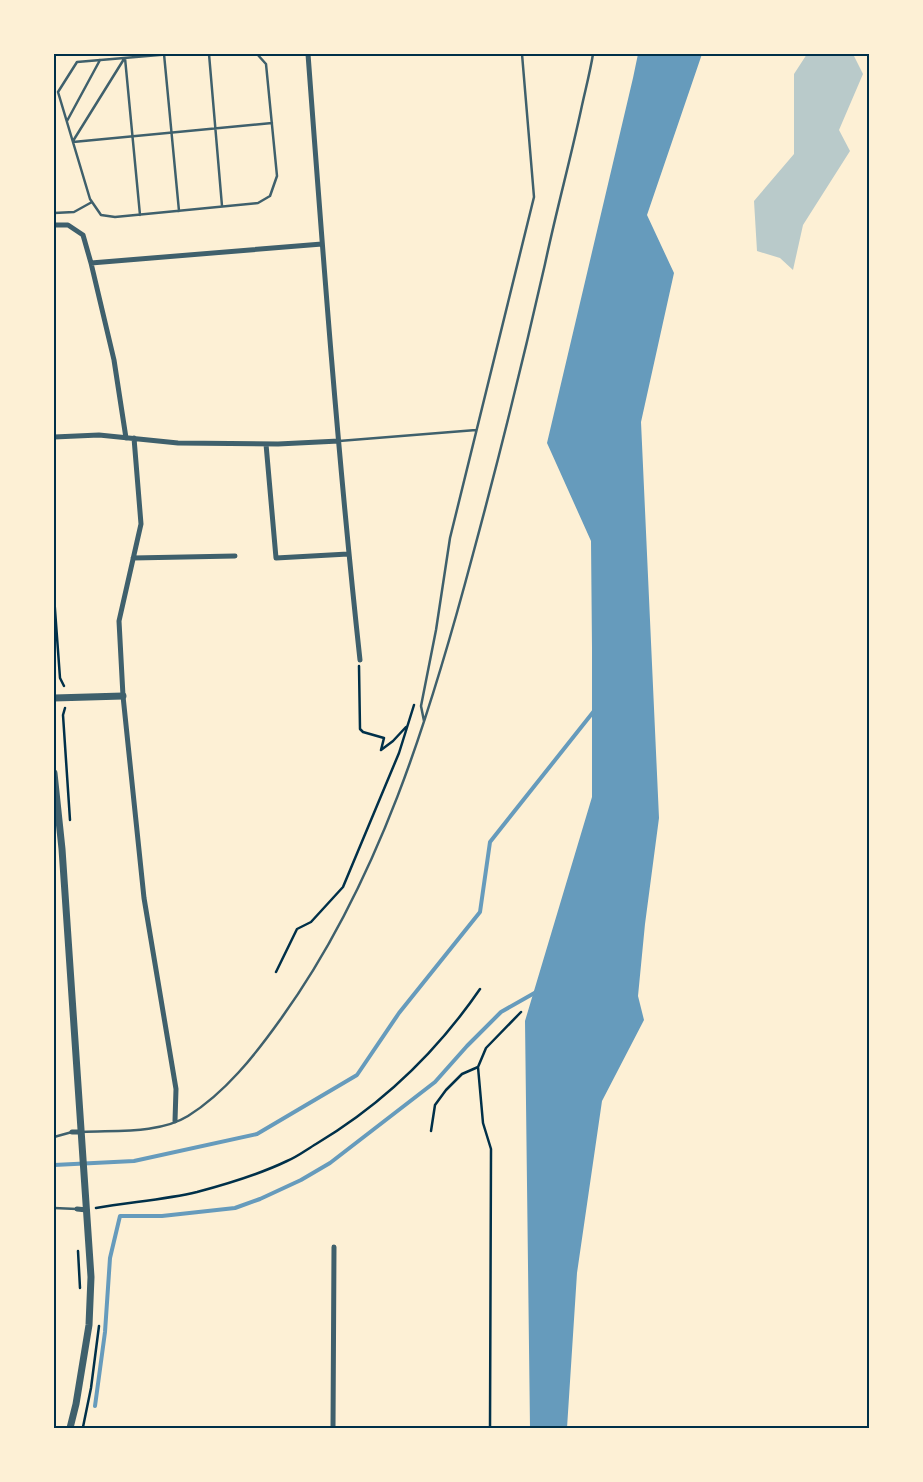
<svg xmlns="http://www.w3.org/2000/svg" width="923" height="1482" font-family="'Varela Round',sans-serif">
  <rect width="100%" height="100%" fill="#fdf0d5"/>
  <path fill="#b9caca" d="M807,54H853L863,74L839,130L850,151L803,225L793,270L780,258L757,251L754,201L794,154V74Z"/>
  <path fill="#669bbc" d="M638,54H702L647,215L674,273L641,422L659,818L645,924L638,996L644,1020L602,1101L577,1273L567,1428H530L525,1021L592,797V648L591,541L547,443L633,78Z"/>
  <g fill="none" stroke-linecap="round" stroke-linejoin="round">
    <path stroke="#669bbc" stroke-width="4" d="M54,1165L134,1161L257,1134L357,1075L399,1013L480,912L490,842L594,711
      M95,1406L105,1332L110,1258L120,1216H162L235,1208L260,1199L301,1180L330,1163L435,1082L467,1046L501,1012L538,991"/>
    <path stroke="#003049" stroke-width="2.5" d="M54,596L60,678L64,686
      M359,666L360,729L363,732L384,738L381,750L393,741L406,727
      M65,708L63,715L70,820
      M276,972L297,929L311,922L343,887L399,753L414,705
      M431,1131L435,1105L446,1090L462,1074L478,1067
      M96,1208C129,1202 164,1200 197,1192C227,1184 258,1175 287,1161C297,1157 306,1150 316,1144C383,1104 436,1053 480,989
      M78,1251L80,1288
      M83,1427L91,1388L99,1326
      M490,1428L491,1149L483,1123L478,1067L486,1048L521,1012"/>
    <path stroke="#3f606c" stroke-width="2.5" d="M164,54L179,211
      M171,54L77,62L58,92L90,199L101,215L115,217L258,203L270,196L277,176L266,64L257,54
      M209,54L222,206
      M125,58L140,215
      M67,121L100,60
      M73,141L124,59
      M73,142L272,123
      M54,213L74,212L92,202
      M339,441L476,430
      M424,721L421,706L436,630L450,538L534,197L522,54
      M82,1132C115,1130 159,1134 188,1116C225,1093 255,1055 280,1020C379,883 430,716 473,554C499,458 523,361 545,264C556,212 570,161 581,110C585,91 590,73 593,54
      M54,1137L72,1132
      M54,1208L77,1209"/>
    <path stroke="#3f606c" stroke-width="5" d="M308,54C323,256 338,458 360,660
      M54,225H68L83,235L91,263
      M54,437L99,435L178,443L278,444L339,441
      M126,438L114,360L91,263L322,244
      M134,438L141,524L119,621L123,696L144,898L176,1089L175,1121
      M266,444L276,558L348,554
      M133,558L235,556
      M72,1132H81
      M77,1209L87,1210
      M333,1428L334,1247"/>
    <path stroke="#3f606c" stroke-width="7" d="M54,698L123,696
      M54,773L62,849L91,1277L89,1325L76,1404L70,1428"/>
  </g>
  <rect width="923" height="1482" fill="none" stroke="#fdf0d5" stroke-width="110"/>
  <rect x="55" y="55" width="813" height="1372" fill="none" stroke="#003049" stroke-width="2"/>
</svg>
